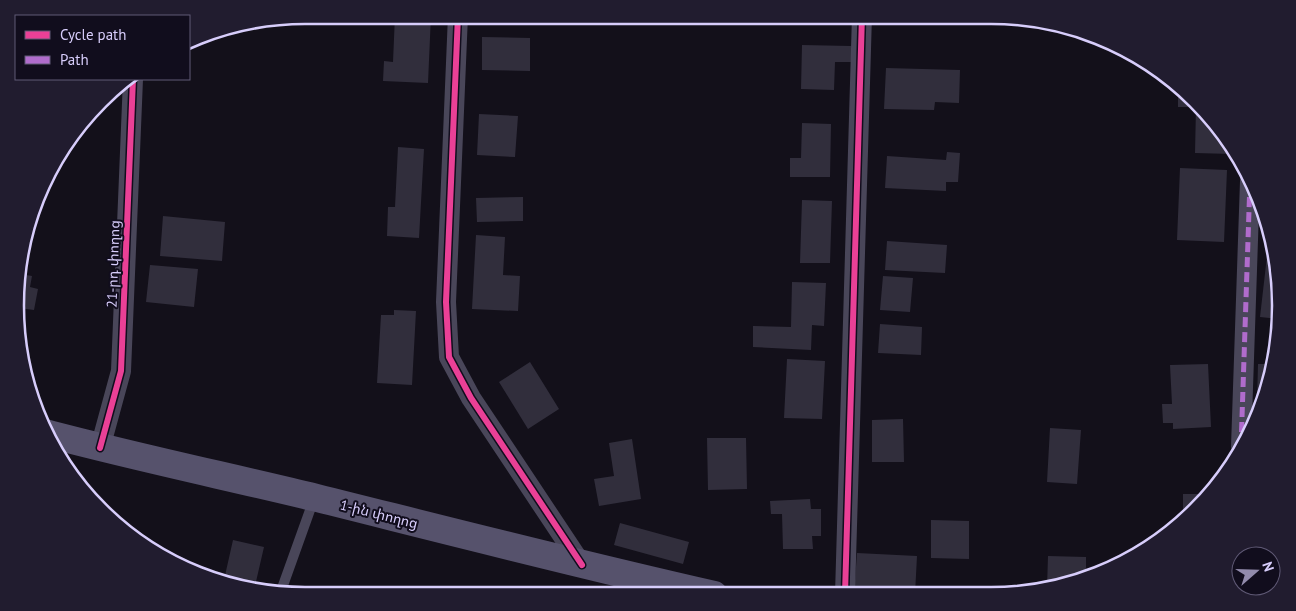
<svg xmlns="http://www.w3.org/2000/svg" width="1296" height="611" font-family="'PT Sans','Noto Sans Armenian',sans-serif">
  <rect width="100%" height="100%" fill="#13101a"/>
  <path fill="#312e3c" d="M395,15H431L428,83L383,81L384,61L393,62Z
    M892,15H949L948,22L892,21Z
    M482,37L530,38V71L482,70Z
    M802,45L851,46V62H835L834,90L801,89Z
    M886,68L960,70L959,103L935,102L934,110L884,109Z
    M1178,88L1196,100L1232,154L1195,153L1196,107H1178Z
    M479,114L518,116L515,157L477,155Z
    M802,123L831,124L830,177H790V158H801Z
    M398,147L424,149L419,238L387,236L388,207H395Z
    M947,152L960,153L958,182H946V191L885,188L887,156L946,160Z
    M1180,168L1227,170L1224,242L1177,240Z
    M523,197V221L477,222L476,198Z
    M802,200L832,201L830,263H800Z
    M163,216L225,222L222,261L160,256Z
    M476,235L505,237L503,275L520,276L518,311L472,309Z
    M887,241L947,245L945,273L885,270Z
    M1267,256L1271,257L1281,306L1278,319L1260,317Z
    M150,265L198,269L194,307L146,302Z
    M20,274L32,276L30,287L38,289L34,310L19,308Z
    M883,276L913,278L910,312L880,310Z
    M792,282L826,283L824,326L812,325L811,350L753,347V326L791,327Z
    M394,310L416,311L412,385L377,383L381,315H394Z
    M880,324L922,327L921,355L878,353Z
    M787,359L825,361L822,419L784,418Z
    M530,362L559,409L528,429L499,382Z
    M1208,364L1211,427L1173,429V423H1163L1162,404H1172L1170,365Z
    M1258,364H1269L1262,403H1257Z
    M903,419L904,462H872V420Z
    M1050,428L1081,430L1077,484L1047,482Z
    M707,438H746L747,489L708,490Z
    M632,439L641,499L599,506L594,479L614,476L609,443Z
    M1183,494H1210L1183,520Z
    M810,499L811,509H821V536H812L813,549H783L782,514H771L770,501Z
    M931,520L969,521V559L931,558Z
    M620,523L689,542L683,564L614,545Z
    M233,540L264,547L255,586L224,580Z
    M857,553L917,556L915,594H854Z
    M1048,556L1086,557V578L1047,588Z"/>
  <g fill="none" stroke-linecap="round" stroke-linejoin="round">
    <path stroke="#494659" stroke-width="10" d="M281,591L314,499"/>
    <path stroke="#494659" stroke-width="20" d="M458,15L446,302L449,357L471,398L582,565
      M1241,447L1250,181
      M100,448L121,371L133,79
      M845,594L862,15"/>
    <path stroke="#56526c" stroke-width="28" d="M45,433C135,457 226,476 317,498C449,531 581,565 714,595"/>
    <path stroke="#b06ccc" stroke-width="5" stroke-dasharray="10 5" stroke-linecap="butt" d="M1241,447L1250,181"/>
    <g stroke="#110d1d" stroke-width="9">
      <path id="cycleway" d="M458,15L446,302L449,357L471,398L582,565
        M100,448L121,371L133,79
        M845,594L862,15"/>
    </g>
    <use href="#cycleway" stroke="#ea4096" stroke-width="6"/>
  </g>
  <g text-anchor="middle" stroke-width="4" stroke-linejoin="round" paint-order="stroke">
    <g font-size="14" fill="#d7cdfb" stroke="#110d1d">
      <text transform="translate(113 264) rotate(-88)" y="5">21-րդ փողոց</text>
      <text transform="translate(379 514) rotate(14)" y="5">1-ին փողոց</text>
    </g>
  </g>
  <path d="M0 0H1296V611H0ZM305 24H991A281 281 0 0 1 1272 305V306A281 281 0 0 1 991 587H305A281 281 0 0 1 24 306V305A281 281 0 0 1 305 24Z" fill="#211c2f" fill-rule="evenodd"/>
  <path fill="none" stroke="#d7cdfb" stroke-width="2.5" d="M305 24H991A281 281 0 0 1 1272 305V306A281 281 0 0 1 991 587H305A281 281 0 0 1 24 306V305A281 281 0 0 1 305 24Z"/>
  <rect x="15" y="15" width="175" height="65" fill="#110d1d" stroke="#605a76"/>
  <rect x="25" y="31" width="25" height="8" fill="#ea4096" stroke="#605a76"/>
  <text x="60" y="40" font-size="15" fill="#d7cdfb">Cycle path</text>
  <rect x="25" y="56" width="25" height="8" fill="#b06ccc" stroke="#605a76"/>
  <text x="60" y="65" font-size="15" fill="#d7cdfb">Path</text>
  <g transform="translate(1256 571) rotate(70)"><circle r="24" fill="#110d1d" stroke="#605a76"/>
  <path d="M0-4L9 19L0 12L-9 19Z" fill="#928bac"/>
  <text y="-8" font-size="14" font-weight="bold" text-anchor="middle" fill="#d7cdfb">N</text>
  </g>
</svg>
